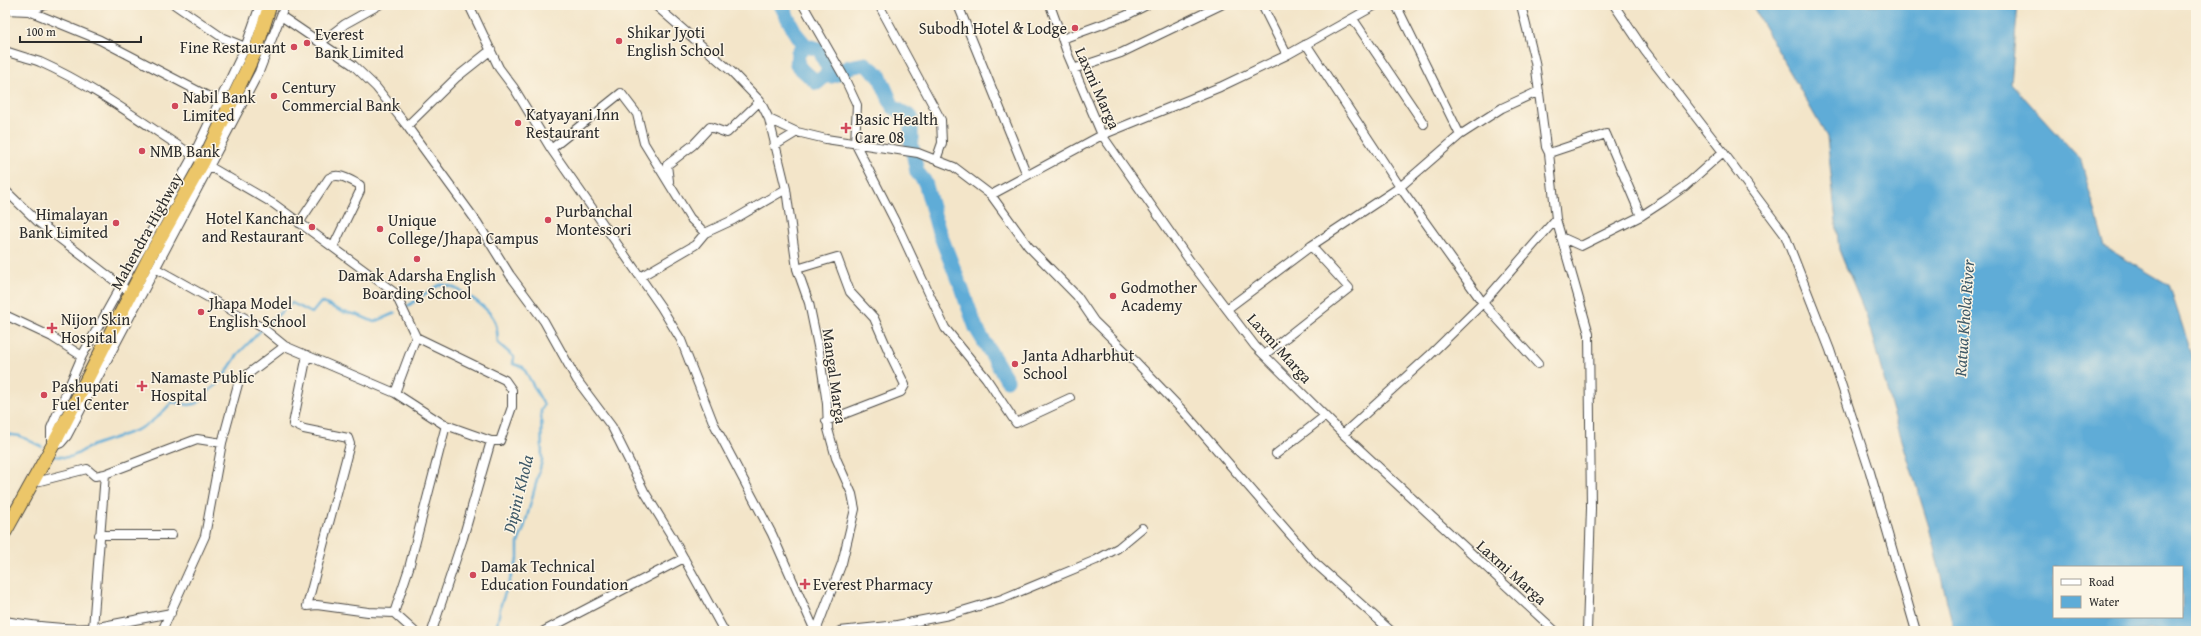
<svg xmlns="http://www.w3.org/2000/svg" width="2201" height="636" font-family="'Gentium Book Plus',serif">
  <rect width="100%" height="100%" fill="#fcf5e5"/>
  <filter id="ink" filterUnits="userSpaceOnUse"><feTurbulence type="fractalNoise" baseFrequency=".025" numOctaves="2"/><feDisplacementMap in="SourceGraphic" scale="8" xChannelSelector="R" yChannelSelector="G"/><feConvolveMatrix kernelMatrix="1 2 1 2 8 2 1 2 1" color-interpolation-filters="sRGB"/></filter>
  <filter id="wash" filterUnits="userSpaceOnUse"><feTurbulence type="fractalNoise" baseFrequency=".012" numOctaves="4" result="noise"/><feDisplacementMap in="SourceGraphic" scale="16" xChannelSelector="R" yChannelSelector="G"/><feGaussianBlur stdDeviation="0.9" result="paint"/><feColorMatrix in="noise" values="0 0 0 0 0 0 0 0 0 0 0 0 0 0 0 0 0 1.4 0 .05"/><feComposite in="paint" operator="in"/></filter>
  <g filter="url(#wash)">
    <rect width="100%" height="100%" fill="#f3e5c9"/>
    <path fill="#5eacd7" stroke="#446c81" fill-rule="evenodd" d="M1752,5H2018L2011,83L2081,160L2105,247L2169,285L2196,367V631H1954L1929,527L1892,408L1866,315L1839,250L1827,137ZM2054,567H2182V617H2054Z"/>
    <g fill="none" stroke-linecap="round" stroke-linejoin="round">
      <path stroke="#5eacd7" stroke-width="2.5" d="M406,307C415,302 431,288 440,285C453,282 485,306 492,316C498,324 497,334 498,343L514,357L513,364L523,367L544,405L541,410L542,461L524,528L518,543V558L501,604L497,625L501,631
        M5,434L20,436L42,447
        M54,456C78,460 74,453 94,445C131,431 144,434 172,402L189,405L198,403L209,391L220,382L238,354L267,324L292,303L312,313L321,302L343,312L358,315L374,322L395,313"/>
      <path stroke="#5eacd7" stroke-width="15" d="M781,5L796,34L806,46L819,49L832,76L849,67L865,64L879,75L893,107L911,117V142L917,172L925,182L938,229L958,280
        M806,46L798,53L797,65L817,83L826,75L832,76
        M961,287L976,328L1007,380"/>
    </g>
  </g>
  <g filter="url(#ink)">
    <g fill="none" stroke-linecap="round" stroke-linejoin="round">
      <g stroke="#494743" stroke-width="10">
        <path id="minor" d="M175,5L223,38L250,49
          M260,5L245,48L193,156L82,356L51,428V447L61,443L67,436L259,72L285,5
          M469,5L499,68L514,88L551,149L661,307L681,340L713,422L772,534L815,631
          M655,5L732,72L760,101L769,119L797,132L826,139L918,153L954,167L991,195L1028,246L1077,296L1094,321L1135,361L1184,412L1315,563L1391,631
          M803,5L843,75L857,105L855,143L900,231L945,328L986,378L1016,423L1070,398
          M879,5L941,120L942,143L936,160
          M958,5L1027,175
          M1050,5L1068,55L1102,135L1190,261L1255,346L1343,434L1555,631
          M1262,5L1287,55
          M1396,5L1460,135
          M1521,5L1535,62L1546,147L1549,153L1556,219L1589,334L1591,508L1587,631
          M1614,5L1645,51L1723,152L1785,235L1830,350L1870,472L1916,631
          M5,10L29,11L100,40L223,104
          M29,11L45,5
          M281,16L353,65L376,87L407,126
          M1353,19L1424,124
          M1062,39L1125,16L1147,5
          M320,43L345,24L379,5
          M1306,44L1400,187L1483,303L1538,364
          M491,50L457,77L407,126L477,222L510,275L544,321L577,380L612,427L644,491L671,535L724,631
          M5,51C16,55 29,58 40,62C96,87 146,125 197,158
          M1073,69L1121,53L1221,5
          M769,119L786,189L797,269L809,303L819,351L827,404L828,429L836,458L852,494L855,509L842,563L816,631
          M774,146L797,132
          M551,149L621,93L637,114L644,143L690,218L705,233
          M1549,153L1606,134L1641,216
          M207,165L274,204L395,293L416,337L395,393
          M669,181L667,165L693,145L710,127L727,133L760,101
          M5,190L37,221L124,288
          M991,195L1102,135L1220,87L1287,55L1376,5
          M299,223L329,178C339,172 350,180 360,185V191L333,247
          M1561,237L1581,246L1641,216L1664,201L1684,187L1723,152
          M1311,246L1400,187L1460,135L1502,108L1539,91
          M157,269L263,328L285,346L395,393L443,424L491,441L463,538L432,631
          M797,269L837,257L850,292L874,318L888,350L905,385L901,392L826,421
          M640,277L695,245L705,233L733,220L786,189
          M1227,309L1311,246L1349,288L1264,355
          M5,315L52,337L82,356
          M416,337L505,380L512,390V407L500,441H491
          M307,355L293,424L304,429L348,438L350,444L307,606L317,605L368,612L394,613L414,631
          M1343,434L1429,356L1483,303L1556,219
          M1276,454L1325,416
          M105,474L197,439L222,443
          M99,535H172
          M394,613L409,568L446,425
          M5,621C34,626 63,630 93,628L105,474L95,476L87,469L32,483
          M93,628L171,613
          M162,631L205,536L222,443L238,384L240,380L285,346
          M544,631L684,558
          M840,631L897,625L949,615L1002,599L1096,560L1118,548L1142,528"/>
      </g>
      <g stroke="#494743" stroke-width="15">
        <path id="trunk" d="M5,532L58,436L151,254L203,162L256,50L270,5"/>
      </g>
      <use href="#minor" stroke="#fff" stroke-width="8"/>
      <use href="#trunk" stroke="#ecc669" stroke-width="13"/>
    </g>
  </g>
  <g fill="#d1495b" stroke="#fcf5e5" stroke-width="1.5">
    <circle cx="1075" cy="28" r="4"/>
    <circle cx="619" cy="41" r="4"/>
    <circle cx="307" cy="43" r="4"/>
    <circle cx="294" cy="47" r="4"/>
    <circle cx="274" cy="96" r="4"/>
    <circle cx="175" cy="106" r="4"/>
    <circle cx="518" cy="123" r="4"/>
    <path d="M844 122h4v4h4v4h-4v4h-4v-4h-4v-4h4z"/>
    <circle cx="142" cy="151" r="4"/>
    <circle cx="548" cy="220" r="4"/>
    <circle cx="116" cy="223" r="4"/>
    <circle cx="312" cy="227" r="4"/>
    <circle cx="380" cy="229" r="4"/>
    <circle cx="417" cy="259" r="4"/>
    <circle cx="1113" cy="296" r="4"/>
    <circle cx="201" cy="312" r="4"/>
    <path d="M50 322h4v4h4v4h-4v4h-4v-4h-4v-4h4z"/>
    <circle cx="1015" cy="364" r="4"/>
    <path d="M140 380h4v4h4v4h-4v4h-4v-4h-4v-4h4z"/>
    <circle cx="44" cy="395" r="4"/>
    <circle cx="473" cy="575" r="4"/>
    <path d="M803 578h4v4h4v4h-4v4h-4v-4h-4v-4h4z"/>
  </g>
  <g text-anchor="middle" stroke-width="3" stroke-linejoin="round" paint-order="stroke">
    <g font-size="16" fill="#2b2b2b" stroke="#fcf5e5" text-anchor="start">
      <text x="1067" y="34" text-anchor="end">Subodh Hotel &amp; Lodge</text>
      <text x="627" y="38">Shikar Jyoti<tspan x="627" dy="18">English School</tspan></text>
      <text x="315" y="40">Everest<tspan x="315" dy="18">Bank Limited</tspan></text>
      <text x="286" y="53" text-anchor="end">Fine Restaurant</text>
      <text x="282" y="93">Century<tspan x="282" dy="18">Commercial Bank</tspan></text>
      <text x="183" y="103">Nabil Bank<tspan x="183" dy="18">Limited</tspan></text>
      <text x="526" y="120">Katyayani Inn<tspan x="526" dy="18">Restaurant</tspan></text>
      <text x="855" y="125">Basic Health<tspan x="855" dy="18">Care 08</tspan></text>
      <text x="150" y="157">NMB Bank</text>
      <text x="556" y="217">Purbanchal<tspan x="556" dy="18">Montessori</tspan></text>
      <text x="108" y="220" text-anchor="end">Himalayan<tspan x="108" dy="18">Bank Limited</tspan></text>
      <text x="304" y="224" text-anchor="end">Hotel Kanchan<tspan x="304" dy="18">and Restaurant</tspan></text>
      <text x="388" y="226">Unique<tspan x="388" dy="18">College/Jhapa Campus</tspan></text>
      <text x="417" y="281" text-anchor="middle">Damak Adarsha English<tspan x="417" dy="18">Boarding School</tspan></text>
      <text x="1121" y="293">Godmother<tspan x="1121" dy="18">Academy</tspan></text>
      <text x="209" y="309">Jhapa Model<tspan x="209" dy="18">English School</tspan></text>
      <text x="61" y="325">Nijon Skin<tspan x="61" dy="18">Hospital</tspan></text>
      <text x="1023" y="361">Janta Adharbhut<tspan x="1023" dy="18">School</tspan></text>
      <text x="151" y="383">Namaste Public<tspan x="151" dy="18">Hospital</tspan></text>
      <text x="52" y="392">Pashupati<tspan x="52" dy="18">Fuel Center</tspan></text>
      <text x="481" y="572">Damak Technical<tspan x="481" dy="18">Education Foundation</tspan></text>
      <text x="813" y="590">Everest Pharmacy</text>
    </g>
    <g font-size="16" fill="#2b2b2b" stroke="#fcf5e5">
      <text transform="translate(1098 88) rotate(66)" y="6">Laxmi Marga</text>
      <text transform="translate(146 231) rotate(-61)" y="6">Mahendra Highway</text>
      <text transform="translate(1280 348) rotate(48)" y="6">Laxmi Marga</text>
      <text transform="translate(835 376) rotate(82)" y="6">Mangal Marga</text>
      <text transform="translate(1512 572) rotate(42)" y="6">Laxmi Marga</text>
    </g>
    <g font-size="17" font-style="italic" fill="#3d5867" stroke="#fcf5e5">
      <text transform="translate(1964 318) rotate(-86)" y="6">Ratua Khola River</text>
      <text transform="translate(518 494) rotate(-76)" y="6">Dipini Khola</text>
    </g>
  </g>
  <rect width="2201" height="636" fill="none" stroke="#fcf5e5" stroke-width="20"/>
  <rect x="2053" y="566" width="130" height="52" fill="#fcf5e5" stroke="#a8a49b"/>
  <rect x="2061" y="579" width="20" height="6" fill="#ffffff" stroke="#a8a49b"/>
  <text x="2089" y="586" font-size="12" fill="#2b2b2b">Road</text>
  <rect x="2061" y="596" width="20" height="12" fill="#5eacd7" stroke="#a8a49b"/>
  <text x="2089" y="606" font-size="12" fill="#2b2b2b">Water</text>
  <path d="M20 36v6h121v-6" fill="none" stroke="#2b2b2b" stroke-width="2"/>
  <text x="26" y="36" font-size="12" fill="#2b2b2b" stroke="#fcf5e5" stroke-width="3" paint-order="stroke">100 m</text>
</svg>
